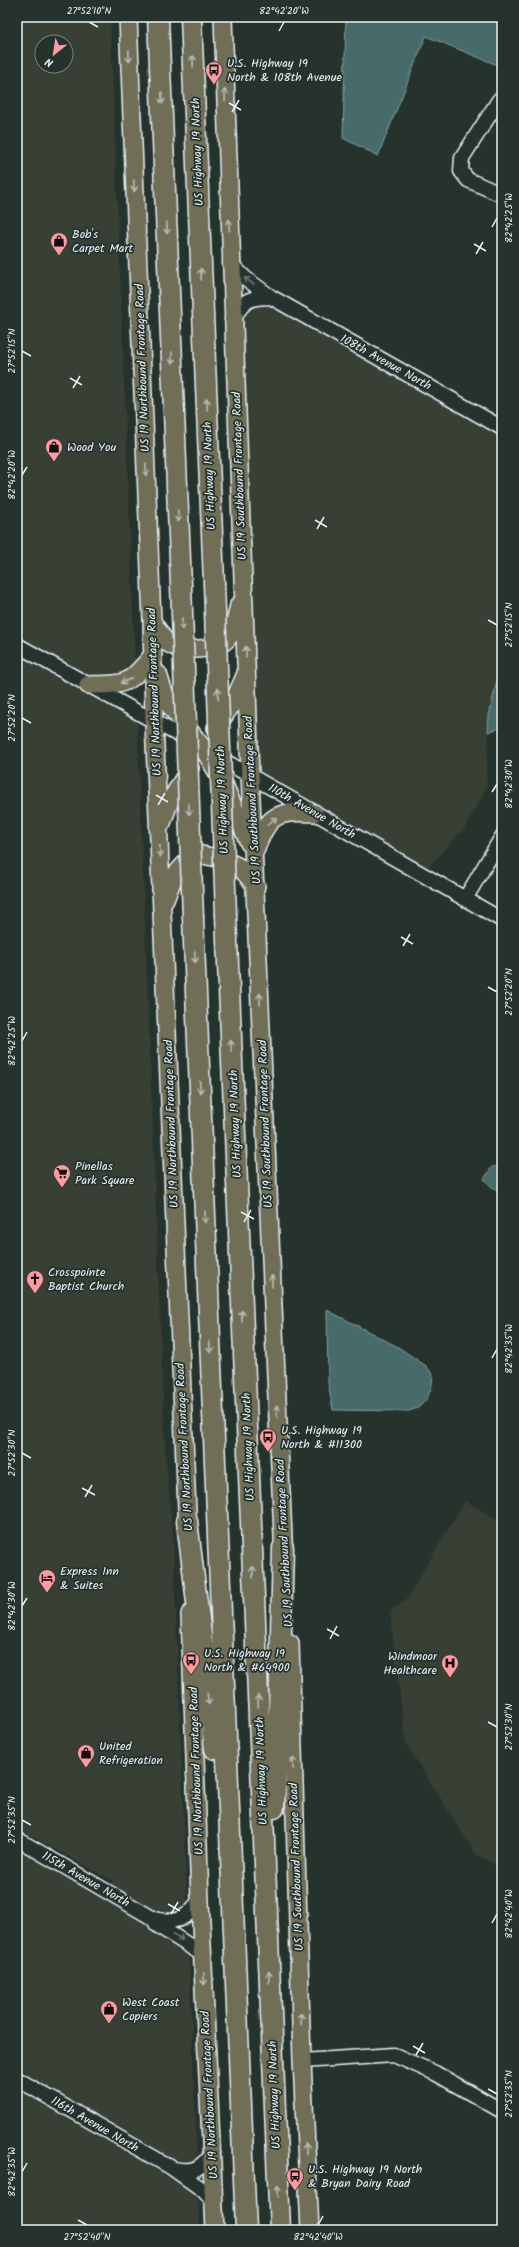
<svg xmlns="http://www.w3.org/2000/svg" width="519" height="2247" font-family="Kalam,sans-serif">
  <rect width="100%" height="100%" fill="#26332d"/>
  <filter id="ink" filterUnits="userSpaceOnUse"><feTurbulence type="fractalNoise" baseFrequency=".025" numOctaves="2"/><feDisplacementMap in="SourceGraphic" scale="8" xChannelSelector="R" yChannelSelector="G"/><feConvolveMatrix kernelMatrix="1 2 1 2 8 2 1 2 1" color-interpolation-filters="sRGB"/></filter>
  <g filter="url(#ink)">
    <path fill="#384036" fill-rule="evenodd" d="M17,17H110L135,665L121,676L91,677L17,636ZM42,42H66V66H42Z
      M254,305H268L502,437V658L489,716L486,789L464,829L427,868L257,770L254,674L256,669L254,668L252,579L240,321L246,310Z
      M17,654L81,690V693H86L137,721L165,1451L173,1539L187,1905L175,1914L160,1912L158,1909L155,1910L111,1884L113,1881L17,1828Z
      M465,1501L502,1522V1869L476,1854L406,1744L390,1612L406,1600Z
      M17,1849L146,1923L145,1925L149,1926L153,1932L189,1954L197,2160L189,2164L175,2161L17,2070Z
      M17,2088L163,2173V2175L169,2176L198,2196L200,2230H17Z"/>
    <path fill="#466a6b" stroke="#87a0a3" d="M346,17H502V67L426,36L378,156L343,138Z
      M502,658V727L488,732L489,716Z
      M502,1166V1193L492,1187L484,1179L492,1167Z
      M327,1310L398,1347L426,1366L433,1375L432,1385L427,1399L418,1408L409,1411L333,1410L328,1383Z"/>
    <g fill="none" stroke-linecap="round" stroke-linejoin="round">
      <g stroke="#e8f1f8" stroke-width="17">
        <path id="minor" d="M502,99L499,100L462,158L461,171L468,180L502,195
          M230,263L245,278L271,297L502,428
          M232,319C245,300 248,297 271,297
          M17,645L193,743
          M214,755L502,920
          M465,899L502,837
          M17,1839L154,1919C180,1924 185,1919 200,1900
          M154,1920L157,1925L202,1954
          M302,2061L394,2055L435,2073L502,2111
          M17,2079L172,2168L203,2190L214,2202
          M174,2169C195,2173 200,2169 213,2152"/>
      </g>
      <g stroke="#e8f1f8" stroke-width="20">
        <path id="major" d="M128,17L152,621L154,721L188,1534
          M223,17L250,775L284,1560
          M152,621C157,628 163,640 169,644C183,652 218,651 228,638C235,628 237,616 239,605
          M158,674L167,702L203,748L223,782L249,843
          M88,685C128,684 127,686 153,655
          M216,728L234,701L245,676
          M162,823L169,803L190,768
          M256,849C268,813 279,811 314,813
          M165,900L174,876L186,863L202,855L223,859L241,868L256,886
          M190,1614L200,1900L215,2230
          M290,1643L302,2061L310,2230"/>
      </g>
      <g stroke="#e8f1f8" stroke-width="23">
        <path id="highway" d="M158,17L181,585
          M191,17L214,583
          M226,915L280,2230
          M193,918L246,2230
          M187,1521L215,1749
          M274,1808L279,1714L283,1548"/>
      </g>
      <use href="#minor" stroke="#26332d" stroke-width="14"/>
      <use href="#major" stroke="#716e59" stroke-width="17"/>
      <use href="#highway" stroke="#716e59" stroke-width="20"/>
      <g stroke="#e8f1f8" stroke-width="23" stroke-linecap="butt">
        <path id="highway-bridge" d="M214,583L226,915
          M181,585L193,918"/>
      </g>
      <use href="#highway-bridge" stroke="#716e59" stroke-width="20"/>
    </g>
    <defs><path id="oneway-shaft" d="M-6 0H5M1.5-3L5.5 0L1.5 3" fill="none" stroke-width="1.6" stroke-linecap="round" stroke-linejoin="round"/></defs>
    <g stroke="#b8bdb8">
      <use href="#oneway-shaft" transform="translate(129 56) rotate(88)"/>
      <use href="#oneway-shaft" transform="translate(193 61) rotate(-92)"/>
      <use href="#oneway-shaft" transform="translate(225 95) rotate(-92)"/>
      <use href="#oneway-shaft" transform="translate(162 98) rotate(88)"/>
      <use href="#oneway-shaft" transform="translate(134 186) rotate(88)"/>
      <use href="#oneway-shaft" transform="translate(229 225) rotate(-92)"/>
      <use href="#oneway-shaft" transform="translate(167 228) rotate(88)"/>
      <use href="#oneway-shaft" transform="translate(201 274) rotate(-92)"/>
      <use href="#oneway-shaft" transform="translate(172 358) rotate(88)"/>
      <use href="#oneway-shaft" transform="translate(207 404) rotate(-92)"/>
      <use href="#oneway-shaft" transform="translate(146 470) rotate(88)"/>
      <use href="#oneway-shaft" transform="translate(178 516) rotate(88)"/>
      <use href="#oneway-shaft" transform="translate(182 624) rotate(88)"/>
      <use href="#oneway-shaft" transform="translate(246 652) rotate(-92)"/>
      <use href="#oneway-shaft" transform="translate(126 681) rotate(157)"/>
      <use href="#oneway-shaft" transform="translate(218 694) rotate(-92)"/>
      <use href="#oneway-shaft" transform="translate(189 809) rotate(88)"/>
      <use href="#oneway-shaft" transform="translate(272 821) rotate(-39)"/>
      <use href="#oneway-shaft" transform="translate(160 851) rotate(88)"/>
      <use href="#oneway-shaft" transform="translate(195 957) rotate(88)"/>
      <use href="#oneway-shaft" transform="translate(260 999) rotate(-92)"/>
      <use href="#oneway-shaft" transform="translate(231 1046) rotate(-92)"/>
      <use href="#oneway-shaft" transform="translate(200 1087) rotate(88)"/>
      <use href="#oneway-shaft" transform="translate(205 1217) rotate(88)"/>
      <use href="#oneway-shaft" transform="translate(272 1281) rotate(-92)"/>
      <use href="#oneway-shaft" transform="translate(242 1316) rotate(-92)"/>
      <use href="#oneway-shaft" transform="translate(210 1347) rotate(88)"/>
      <use href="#oneway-shaft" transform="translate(277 1411) rotate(-92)"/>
      <use href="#oneway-shaft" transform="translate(253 1572) rotate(-92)"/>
      <use href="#oneway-shaft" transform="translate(208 1699) rotate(82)"/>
      <use href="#oneway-shaft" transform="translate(258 1701) rotate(-92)"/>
      <use href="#oneway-shaft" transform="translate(293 1763) rotate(-92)"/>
      <use href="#oneway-shaft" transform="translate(269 1977) rotate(-92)"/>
      <use href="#oneway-shaft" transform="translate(204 1979) rotate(87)"/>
      <use href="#oneway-shaft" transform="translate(301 2019) rotate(-92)"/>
      <use href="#oneway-shaft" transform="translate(306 2149) rotate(-93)"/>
      <use href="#oneway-shaft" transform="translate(278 2191) rotate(-92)"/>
    </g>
    <g stroke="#6a7674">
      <use href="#oneway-shaft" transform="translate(249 281) rotate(-143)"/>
      <use href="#oneway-shaft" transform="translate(178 1937) rotate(30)"/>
    </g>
  </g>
  <path fill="none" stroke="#e8f1f8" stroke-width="1.5" d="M89,22L98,27M279,31L284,22M229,103L241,110M232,112L239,100M492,227L497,218M474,244L486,251M476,254L483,242M22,351L31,356M70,378L82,385M73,388L80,376M22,475L27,467M315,520L327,527M317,529L324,517M488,620L497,625M22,718L31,723M492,792L497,784M156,795L168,802M158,805L165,793M401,937L413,944M403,946L410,934M488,987L497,992M22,1041L27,1032M241,1212L254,1219M244,1222L251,1210M492,1358L497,1349M22,1453L31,1458M82,1488L95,1495M85,1497L92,1485M22,1606L27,1598M327,1629L339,1636M330,1639L337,1626M488,1722L497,1727M22,1820L31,1825M168,1904L180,1911M171,1914L178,1902M492,1923L497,1914M413,2046L425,2053M416,2055L423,2043M488,2089L497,2094M22,2172L27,2163M78,2220L87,2225M318,2225L323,2216"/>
  <defs>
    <g id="bus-pin" transform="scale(0.9)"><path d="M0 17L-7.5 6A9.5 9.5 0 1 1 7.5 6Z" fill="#ff9aa2" stroke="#26332d"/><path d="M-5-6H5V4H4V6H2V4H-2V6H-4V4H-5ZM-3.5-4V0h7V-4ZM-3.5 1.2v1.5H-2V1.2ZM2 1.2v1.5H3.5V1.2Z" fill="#111"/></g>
    <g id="shop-pin" transform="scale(0.9)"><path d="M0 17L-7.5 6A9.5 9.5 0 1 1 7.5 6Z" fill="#ff9aa2" stroke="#26332d"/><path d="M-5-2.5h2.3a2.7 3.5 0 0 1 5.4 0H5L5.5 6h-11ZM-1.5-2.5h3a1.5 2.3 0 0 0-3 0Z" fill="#111"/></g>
    <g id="supermarket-pin" transform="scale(0.9)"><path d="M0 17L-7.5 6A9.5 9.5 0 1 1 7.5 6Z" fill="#ff9aa2" stroke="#26332d"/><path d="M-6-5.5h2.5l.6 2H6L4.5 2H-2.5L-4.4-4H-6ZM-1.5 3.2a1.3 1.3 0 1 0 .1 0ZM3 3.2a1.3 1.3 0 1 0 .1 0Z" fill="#111"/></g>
    <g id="church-pin" transform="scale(0.9)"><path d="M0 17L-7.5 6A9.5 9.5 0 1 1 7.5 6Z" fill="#ff9aa2" stroke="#26332d"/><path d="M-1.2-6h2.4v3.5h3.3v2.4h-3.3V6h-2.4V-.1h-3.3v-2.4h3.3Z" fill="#111"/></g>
    <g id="hotel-pin" transform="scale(0.9)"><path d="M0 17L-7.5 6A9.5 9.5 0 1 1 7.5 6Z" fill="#ff9aa2" stroke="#26332d"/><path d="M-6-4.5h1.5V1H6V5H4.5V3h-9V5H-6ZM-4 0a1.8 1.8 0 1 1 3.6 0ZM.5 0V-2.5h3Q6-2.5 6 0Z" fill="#111"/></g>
    <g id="hospital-pin" transform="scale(0.9)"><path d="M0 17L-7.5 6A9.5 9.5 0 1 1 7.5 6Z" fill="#ff9aa2" stroke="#26332d"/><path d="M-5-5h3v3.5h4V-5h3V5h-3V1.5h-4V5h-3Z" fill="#111"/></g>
  </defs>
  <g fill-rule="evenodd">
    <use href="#bus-pin" x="214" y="70"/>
    <use href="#shop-pin" x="59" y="241"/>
    <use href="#shop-pin" x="54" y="447"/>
    <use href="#supermarket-pin" x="62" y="1173"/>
    <use href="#church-pin" x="35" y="1279"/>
    <use href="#bus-pin" x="268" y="1437"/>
    <use href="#hotel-pin" x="47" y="1578"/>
    <use href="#bus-pin" x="191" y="1660"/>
    <use href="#hospital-pin" x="450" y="1663"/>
    <use href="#shop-pin" x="86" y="1753"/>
    <use href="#shop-pin" x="109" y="2009"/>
    <use href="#bus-pin" x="295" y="2176"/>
  </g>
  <g text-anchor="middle" stroke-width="3.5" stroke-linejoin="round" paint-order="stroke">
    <g font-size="12" fill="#e8f1f8" stroke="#26332d" text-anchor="start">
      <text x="227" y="67">U.S. Highway 19<tspan x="227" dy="14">North &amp; 108th Avenue</tspan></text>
      <text x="72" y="238">Bob's<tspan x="72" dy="14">Carpet Mart</tspan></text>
      <text x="67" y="451">Wood You</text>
      <text x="75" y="1170">Pinellas<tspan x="75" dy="14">Park Square</tspan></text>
      <text x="48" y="1276">Crosspointe<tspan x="48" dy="14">Baptist Church</tspan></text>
      <text x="281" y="1434">U.S. Highway 19<tspan x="281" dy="14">North &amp; #11300</tspan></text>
      <text x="60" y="1575">Express Inn<tspan x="60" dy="14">&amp; Suites</tspan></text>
      <text x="204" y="1657">U.S. Highway 19<tspan x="204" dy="14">North &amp; #64900</tspan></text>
      <text x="437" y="1660" text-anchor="end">Windmoor<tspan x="437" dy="14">Healthcare</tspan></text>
      <text x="99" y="1750">United<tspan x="99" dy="14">Refrigeration</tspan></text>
      <text x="122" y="2006">West Coast<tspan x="122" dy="14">Copiers</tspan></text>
      <text x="308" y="2173">U.S. Highway 19 North<tspan x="308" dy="14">&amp; Bryan Dairy Road</tspan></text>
    </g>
    <g font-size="12" fill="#e8f1f8" stroke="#26332d">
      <text transform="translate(197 152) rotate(-92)" y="4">US Highway 19 North</text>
      <text transform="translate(386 362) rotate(29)" y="4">108th Avenue North</text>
      <text transform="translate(142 368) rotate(-92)" y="4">US 19 Northbound Frontage Road</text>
      <text transform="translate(209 476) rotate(-92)" y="4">US Highway 19 North</text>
      <text transform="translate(239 476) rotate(-92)" y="4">US 19 Southbound Frontage Road</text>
      <text transform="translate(154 692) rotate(-92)" y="4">US 19 Northbound Frontage Road</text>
      <text transform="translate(222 800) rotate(-92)" y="4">US Highway 19 North</text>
      <text transform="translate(252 800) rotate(-93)" y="4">US 19 Southbound Frontage Road</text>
      <text transform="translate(312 811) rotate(30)" y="4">110th Avenue North</text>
      <text transform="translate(171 1124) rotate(-92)" y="4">US 19 Northbound Frontage Road</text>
      <text transform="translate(235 1124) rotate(-92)" y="4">US Highway 19 North</text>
      <text transform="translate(265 1124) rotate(-92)" y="4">US 19 Southbound Frontage Road</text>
      <text transform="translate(184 1447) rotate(-93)" y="4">US 19 Northbound Frontage Road</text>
      <text transform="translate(248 1447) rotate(-92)" y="4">US Highway 19 North</text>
      <text transform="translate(284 1543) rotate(-93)" y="4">US 19 Southbound Frontage Road</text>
      <text transform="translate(196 1771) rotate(-92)" y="4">US 19 Northbound Frontage Road</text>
      <text transform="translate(261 1771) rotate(-92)" y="4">US Highway 19 North</text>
      <text transform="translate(296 1867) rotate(-92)" y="4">US 19 Southbound Frontage Road</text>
      <text transform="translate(86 1879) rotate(30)" y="4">115th Avenue North</text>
      <text transform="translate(209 2095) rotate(-93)" y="4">US 19 Northbound Frontage Road</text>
      <text transform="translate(274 2095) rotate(-92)" y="4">US Highway 19 North</text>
      <text transform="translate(95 2124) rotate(30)" y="4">116th Avenue North</text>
    </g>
  </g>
  <rect width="519" height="2247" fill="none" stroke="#26332d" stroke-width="44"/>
  <g transform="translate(54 54) rotate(210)"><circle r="19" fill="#26332d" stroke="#747f7e"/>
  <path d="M0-3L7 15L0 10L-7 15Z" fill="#ff9aa2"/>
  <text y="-6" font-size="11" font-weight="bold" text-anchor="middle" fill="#e8f1f8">N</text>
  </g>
  <rect x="22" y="22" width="475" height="2203" fill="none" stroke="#e8f1f8" stroke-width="1.5"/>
  <g font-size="10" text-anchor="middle" fill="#e8f1f8">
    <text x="89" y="14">27°52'10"N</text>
    <text x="284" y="14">82°42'20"W</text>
    <text transform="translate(508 218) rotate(-90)" y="4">82°42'25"W</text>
    <text transform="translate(11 351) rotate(-90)" y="4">27°52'15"N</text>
    <text transform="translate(11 475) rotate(-90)" y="4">82°42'20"W</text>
    <text transform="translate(508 625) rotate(-90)" y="4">27°52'15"N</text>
    <text transform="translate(11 718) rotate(-90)" y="4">27°52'20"N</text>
    <text transform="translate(508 784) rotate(-90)" y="4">82°42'30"W</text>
    <text transform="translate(508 992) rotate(-90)" y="4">27°52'20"N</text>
    <text transform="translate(11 1041) rotate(-90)" y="4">82°42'25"W</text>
    <text transform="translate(508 1349) rotate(-90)" y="4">82°42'35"W</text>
    <text transform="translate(11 1453) rotate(-90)" y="4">27°52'30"N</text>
    <text transform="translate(11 1606) rotate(-90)" y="4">82°42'30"W</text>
    <text transform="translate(508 1727) rotate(-90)" y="4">27°52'30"N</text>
    <text transform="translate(11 1820) rotate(-90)" y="4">27°52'35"N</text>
    <text transform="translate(508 1914) rotate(-90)" y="4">82°42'40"W</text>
    <text transform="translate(508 2094) rotate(-90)" y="4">27°52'35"N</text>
    <text transform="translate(11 2172) rotate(-90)" y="4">82°42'35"W</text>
    <text x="87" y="2240">27°52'40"N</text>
    <text x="318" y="2240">82°42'40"W</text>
  </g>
</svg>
